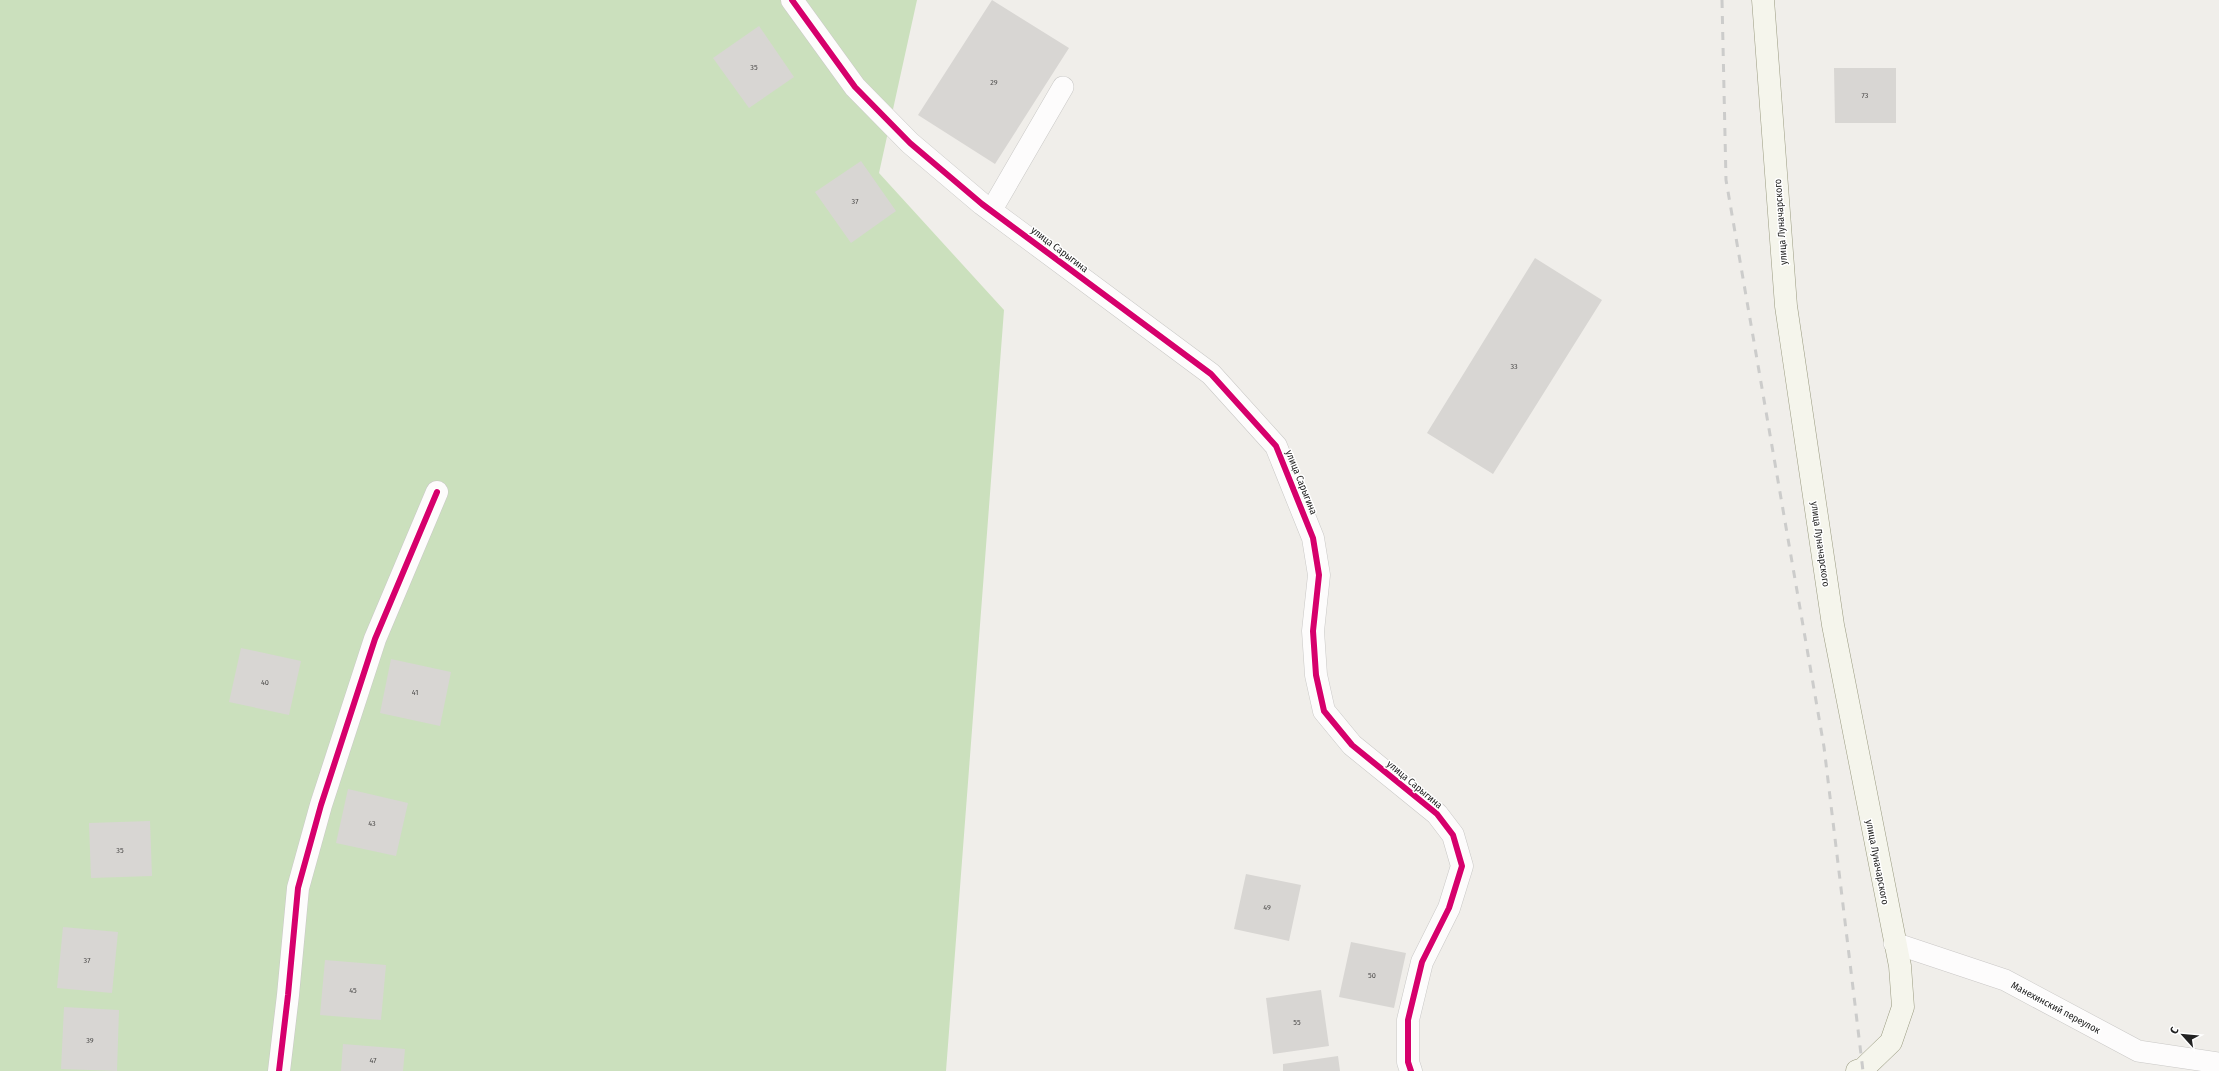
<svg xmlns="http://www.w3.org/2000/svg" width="2219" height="1071" font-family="'Fira Sans Condensed',sans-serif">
  <rect width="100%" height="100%" fill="#f0eeea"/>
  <path fill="#cbe0bd" d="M0,0H917L879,173L1004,310L946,1071H0Z"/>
  <path fill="#d8d6d3" d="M992,0L1069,48L995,164L918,115Z
    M759,26L794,77L749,108L713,58Z
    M1834,68H1896V123H1835Z
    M861,161L896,211L851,243L815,192Z
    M1535,258L1602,300L1493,474L1427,433Z
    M241,648L301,661L289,715L229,702Z
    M391,659L451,672L440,726L380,713Z
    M348,789L408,803L396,856L336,843Z
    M150,821L152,876L91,878L89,823Z
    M1246,874L1301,885L1289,941L1234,929Z
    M63,927L118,932L112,993L57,988Z
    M1351,942L1406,953L1394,1008L1339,997Z
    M325,960L386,965L381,1020L320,1015Z
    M1321,990L1329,1046L1273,1054L1266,998Z
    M64,1007L119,1010L117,1071L61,1069Z
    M343,1044L405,1049L403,1071H341Z
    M1338,1056L1340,1071H1283V1064Z"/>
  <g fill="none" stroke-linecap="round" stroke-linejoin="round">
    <g stroke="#c9c8c6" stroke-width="22">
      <path id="lane" d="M991,211L1063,87
        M1894,943L2005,980L2138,1051L2219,1063"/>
    </g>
    <g stroke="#c9c8c6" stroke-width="23">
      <path id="street" d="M792,0L855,87L910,143L982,204L1211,374L1276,446L1313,538L1319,575L1313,631L1316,675L1324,711L1352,745L1437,814L1453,835L1462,866L1449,908L1422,962L1408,1020V1062L1411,1071
        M279,1071L288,995L298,888L321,805L375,639L437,492"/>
    </g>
    <g stroke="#9a9b80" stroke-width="23">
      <path id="secondary" d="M1763,0L1786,306L1833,625L1900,966L1903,1007L1891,1042L1863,1069L1857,1071"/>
    </g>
    <use href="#lane" stroke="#fdfcfc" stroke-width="21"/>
    <use href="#street" stroke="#fdfcfc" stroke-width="22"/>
    <use href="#secondary" stroke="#f5f5ec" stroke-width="22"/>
    <path stroke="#cccccb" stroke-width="3" stroke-dasharray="8 8" stroke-linecap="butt" d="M1722,0L1726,180L1824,747L1863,1071"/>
    <g stroke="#fff" stroke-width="8">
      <path id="cycleway" d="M792,0L855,87L910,143L982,204L1211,374L1276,446L1313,538L1319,575L1313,631L1316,675L1324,711L1352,745L1437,814L1453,835L1462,866L1449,908L1422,962L1408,1020V1062L1411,1071
        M279,1071L288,995L298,888L321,805L375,639L437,492"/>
    </g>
    <use href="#cycleway" stroke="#d6006c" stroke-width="6"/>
  </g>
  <g text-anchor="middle" stroke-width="3" stroke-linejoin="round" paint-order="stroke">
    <g font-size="8" fill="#504f4e">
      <text x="754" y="70">35</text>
      <text x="994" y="85">29</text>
      <text x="1865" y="98">73</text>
      <text x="855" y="204">37</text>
      <text x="1514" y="369">33</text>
      <text x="265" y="685">40</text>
      <text x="415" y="695">41</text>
      <text x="372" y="826">43</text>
      <text x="120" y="853">35</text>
      <text x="1267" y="910">49</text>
      <text x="87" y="963">37</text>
      <text x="1372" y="978">50</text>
      <text x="353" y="993">45</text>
      <text x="1297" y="1025">55</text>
      <text x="90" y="1043">39</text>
      <text x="373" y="1063">47</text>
    </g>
    <g font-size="10" fill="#222" stroke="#fff">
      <text transform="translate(1780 222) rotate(-94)" y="4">улица Луначарского</text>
      <text transform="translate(1060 249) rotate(37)" y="4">улица Сарыгина</text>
      <text transform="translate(1302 482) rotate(68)" y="4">улица Сарыгина</text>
      <text transform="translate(1821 544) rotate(82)" y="4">улица Луначарского</text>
      <text transform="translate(1415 784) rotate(40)" y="4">улица Сарыгина</text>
      <text transform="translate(1878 862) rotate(79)" y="4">улица Луначарского</text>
      <text transform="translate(2056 1007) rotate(28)" y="4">Манехинский переулок</text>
    </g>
  </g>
  <g transform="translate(2183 1035) rotate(297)" stroke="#ffffff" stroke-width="3" paint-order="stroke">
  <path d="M0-3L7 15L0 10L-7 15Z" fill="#222222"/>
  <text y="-6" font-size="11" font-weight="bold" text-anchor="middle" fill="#222222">С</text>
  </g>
</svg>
